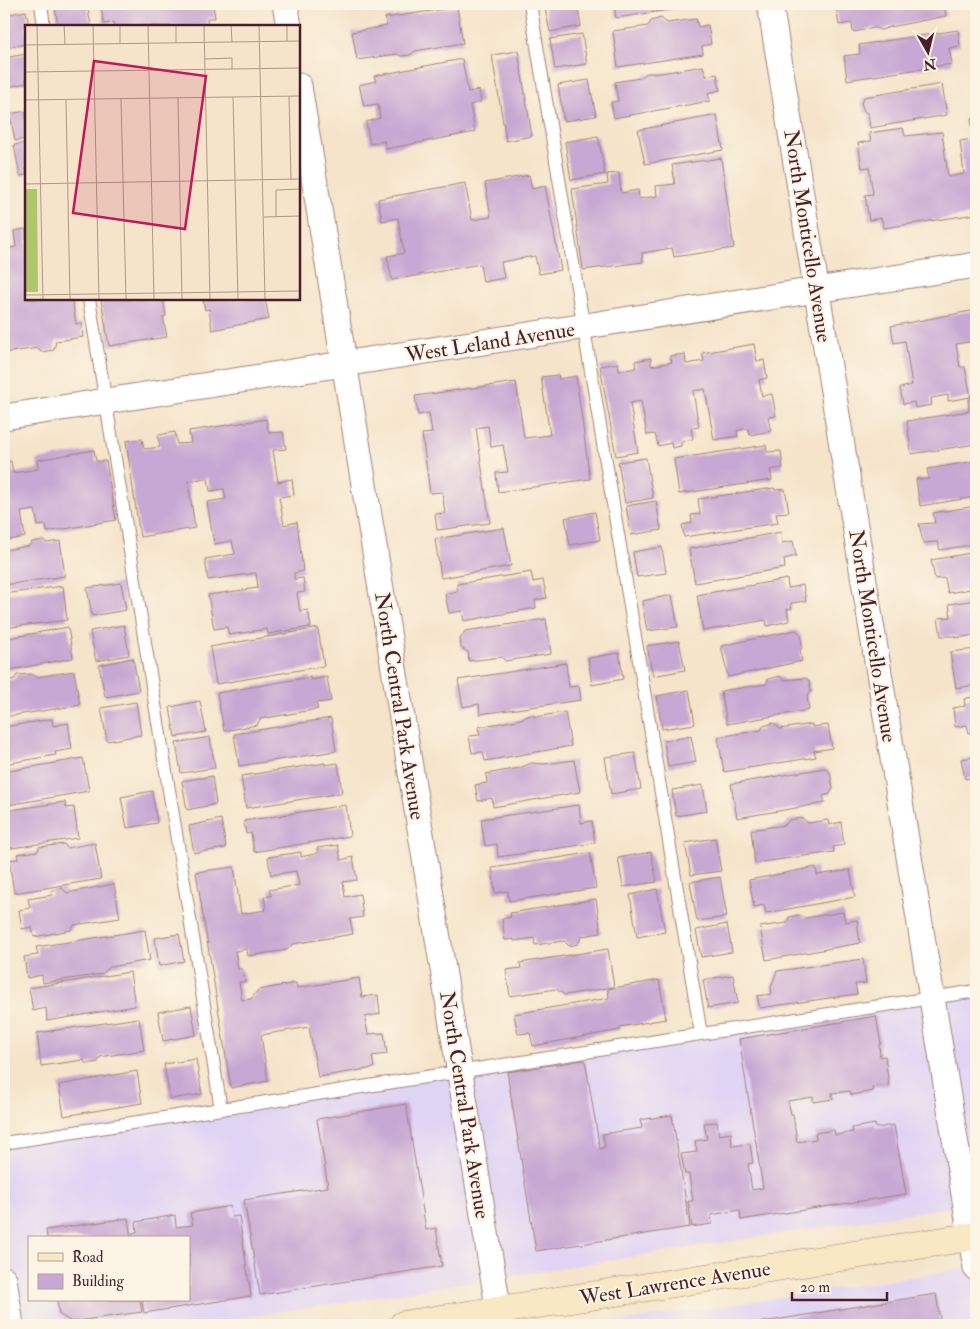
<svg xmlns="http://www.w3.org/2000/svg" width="980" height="1329" font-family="'IM FELL Double Pica',serif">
  <rect width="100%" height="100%" fill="#fcf5e5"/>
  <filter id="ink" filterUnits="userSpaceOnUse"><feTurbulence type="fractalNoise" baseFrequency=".02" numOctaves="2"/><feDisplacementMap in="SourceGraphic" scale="10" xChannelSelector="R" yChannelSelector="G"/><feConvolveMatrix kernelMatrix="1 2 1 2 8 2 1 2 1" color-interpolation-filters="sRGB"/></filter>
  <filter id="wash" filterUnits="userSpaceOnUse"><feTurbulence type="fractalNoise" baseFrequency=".0096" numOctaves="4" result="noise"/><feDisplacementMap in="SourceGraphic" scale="20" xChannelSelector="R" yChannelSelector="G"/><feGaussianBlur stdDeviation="1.12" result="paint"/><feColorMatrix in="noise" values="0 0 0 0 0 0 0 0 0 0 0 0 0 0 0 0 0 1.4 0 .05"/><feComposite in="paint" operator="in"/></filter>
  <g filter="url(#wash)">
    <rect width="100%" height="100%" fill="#f5e4ca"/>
    <path fill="#e0d4f4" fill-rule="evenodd" d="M976,989V1203L197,1325H4V1140ZM29,1238H189V1300H29Z
      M976,1267V1325H601Z"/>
    <g id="blocks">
      <path fill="#c7a7d3" d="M71,4H87L91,26H58L55,7Z
        M121,4H213L215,18H207L208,26H115L114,22L104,24L101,8L122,5Z
        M364,4H385V5L365,8Z
        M544,4H577L581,26L550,32Z
        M614,4H695V6L616,18Z
        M847,4H944L946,16L890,27L881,30L874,28L853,32L852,23L839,25L836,7L847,5Z
        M457,7L463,43L415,51L410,55L401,56L397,54L357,60L352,32L387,26L385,18Z
        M26,11L29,26H26V44L4,48V15Z
        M661,18L667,23L696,19L698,27L708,25L711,44L702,46L703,54L618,67L613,31L648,26L651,21Z
        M958,30L960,46L949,48L952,64L847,80L844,56L860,54L859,45Z
        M582,34L587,64L555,69L550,39Z
        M518,51L532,136L506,141L492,55Z
        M26,54V83L8,87L4,58Z
        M462,59L468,92L479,90L481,102L470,105L475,132L386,149L384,141L370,144L366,122L380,118L378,104L364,106L359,85L376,81L374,76Z
        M703,66L706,76L717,74L720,90L708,93L710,101L614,118L611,102L618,101L615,82L640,78L647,73H661Z
        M589,80L596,116L564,121L558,85Z
        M942,84L947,115L870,128L868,114L864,111L861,103L864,97Z
        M26,111V139L15,141L10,114Z
        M717,115L723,150L645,164L638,130Z
        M976,118V214L884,228L881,218L869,220L865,195L873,194L869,167L862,168L858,143L871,141L869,133L903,128L905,136L942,132L948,177L964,174L960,141L974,139L971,119Z
        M598,136L605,174L571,180L565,142Z
        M26,143V175L20,176L14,145Z
        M721,158L734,248L674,257L672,248L642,253L643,262L583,270L572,189L608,184L607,174L619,173L621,193L638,190L639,199L657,196L656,186L675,184L672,165Z
        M529,175L532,189L545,186L561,270L539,274L535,256L501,262L504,278L483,282L480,264L392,280L387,256L404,253L398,218L382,221L378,199L465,183L472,220L491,217L485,183Z
        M26,229V299H72L76,324L82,323L83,337L56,341L54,350L41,352L38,348L4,353V249L16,247L14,231Z
        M101,299H163L166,316L163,317L167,337L109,346Z
        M203,299H265L269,319L212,330L209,309L205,310Z
        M976,310V341L956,344L960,367H965L971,397L948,401V395L931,398L932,405L915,408L914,402L903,404L900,388L912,385L905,341L894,343L891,326Z
        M754,344L757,361L764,360L767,378L759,380L762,396L772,394L776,416L768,417L771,431L750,435L748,428L737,431L738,436L714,440L705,389L693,391L699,427L691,428L693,439L681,442V446L672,448L671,443L658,446L655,434L647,435L641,401L630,403L638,452L616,456L600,366L618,363L619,371L636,368L635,361L651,358V366L672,362L670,356L685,354L686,364L704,361L702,353Z
        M558,375L559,379L576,376L590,479L498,492L496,473L508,472L503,445L491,447L488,426L476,428L490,523L437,530L435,514L445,513L442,492L430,493L422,434L432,433L429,413L418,415L415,396L516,382L524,438L550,435L541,377Z
        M976,399V444L911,454L907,421L969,411L968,400Z
        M266,419L269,433L283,432L286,449L273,450L278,482L292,479L294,495L279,497L284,525L297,522L303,571L294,573V579L303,578L305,592L297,593L300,611L308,610L311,627L268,634L267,629L229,635L227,627L214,629L208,595L258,588L256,573L208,580L205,559L235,554L232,541L214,544L207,502L226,499L224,489L210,491L208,478L188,481L195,528L140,537L126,441L142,439L144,449L160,447L158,435L175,432L177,444L191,443L189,431Z
        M766,445L767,452L781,451L783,468L770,470L772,480L679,494L674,459Z
        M94,450L96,461H106L116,520L47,532L46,525L38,526L35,510L21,512L25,537L4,541V462L11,461L13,473L38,469L37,460Z
        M646,458L653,498L625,503L618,462Z
        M976,461V490H973L975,497L920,506L916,479H929L927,469Z
        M774,488L775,490L785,489L789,512L776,513L778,523L684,537L682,525L692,523L691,515L700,514L698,499Z
        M656,501L661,530L631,535L626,506Z
        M976,506V544L940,550L938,542L923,543L919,524L935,523L933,513Z
        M595,512L600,540L570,545L565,518Z
        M504,528L511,566L441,578L435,539Z
        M781,532L782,543L793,541L796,556L784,559L785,568L695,583L689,549Z
        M43,540L47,543L60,541L65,576L4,585V550L29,546L32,542Z
        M662,547L666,573L637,577L633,552Z
        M976,552V588L948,593L945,578L935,579L931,560Z
        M531,572L533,582L543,580L547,598L535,600L536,608L464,621L462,611L449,613L445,594L458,591L457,584Z
        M787,579L788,588L803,585L806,601L791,603L792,609H787L789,621L767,626L766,620L703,631L697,595Z
        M121,583L126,610L92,616L87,588Z
        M63,586L67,620L4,628V594Z
        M672,595L678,627L647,631L642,601Z
        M976,600V635L956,638V636H941L938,618L951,617L949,604Z
        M546,619L551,654L505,661L502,657L469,661L468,652L461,648L460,639L465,631Z
        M124,625L129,655L96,661L90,631Z
        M68,627L73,658L4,671V639Z
        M318,628L324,666L216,684L210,647Z
        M796,630L801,635L802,647L800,651L802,661L728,677L721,646Z
        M679,641L685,670L653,676L647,646Z
        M976,649V685L956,688L950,652Z
        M619,653L623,679L592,685L588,658Z
        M133,658L139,691L105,697L99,665Z
        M566,663L569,687L579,686L581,700L480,714L479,704L463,707L458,680Z
        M74,671L80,705L4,717V681L15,679L17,675L31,674L37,677Z
        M780,676L784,680L806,678L809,681L811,691L807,696L809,710L727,724L721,691L766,684L768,679Z
        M310,677L311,680L327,677L331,701L316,703L318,709L260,719L257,725L224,731L217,693Z
        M689,690L695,724L662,729L657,696Z
        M976,696V732L969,733L967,725L955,727L953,708L965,706L964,699Z
        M200,701L206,732L175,737L170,707Z
        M136,702L141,735L107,741L101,708Z
        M565,712L571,746L485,761L483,752L472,753L469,736L480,735L478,727L517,720L531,715L536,717Z
        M331,718L336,751L239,766L234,734Z
        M52,719L53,726L68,723L72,749L55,752L56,755L4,764V727Z
        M774,723L780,729L812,724V727L828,725L832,748L814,751L816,757L724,772L718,737L761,730L763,726Z
        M691,736L696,762L668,767L664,741Z
        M210,737L215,768L181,773L176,743Z
        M972,746H976V777L965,779L961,759L974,757Z
        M635,753L641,789L611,794L605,757Z
        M83,758L89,791L8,805L4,772Z
        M574,760L580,792L493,807L492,798L478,801L475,785L487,783L486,774L520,768L531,763L545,764Z
        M325,763V765L338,763L342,793L246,808L241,776Z
        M825,768L830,772L833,788L830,794L823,796L825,803L737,818L731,784Z
        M212,776L216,804L187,810L182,781Z
        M703,785L707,811L676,816L672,790Z
        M152,791L157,823L127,828L121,797Z
        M65,802L66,808L74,807L78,838L5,849L4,811Z
        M346,805L350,836L254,852L251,833L246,834L244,821Z
        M579,805L581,823L592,821L595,843L498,857L497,844L485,846L481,819Z
        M802,818L808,823L828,820L829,825L841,822L844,845L833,847L834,852L755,863L751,830L785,825L789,820Z
        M221,819L226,848L194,853L189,826Z
        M715,838L721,871L691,875L685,843Z
        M95,843L101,879L14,893L9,860L18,859L17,854L38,851L39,847L64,844L67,848Z
        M338,845L341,860L353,857L357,880L343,882L345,897L360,894L363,917L350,919L353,934L293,944L287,950L248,956L247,949L235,951L238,969H242L245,982H239L242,1000L251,999L258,990L296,983L297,988L359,978L362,997L378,995L380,1014L365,1017L368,1034L384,1033L387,1054L372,1056L374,1068L318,1077L309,1027L261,1035L268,1081L231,1088L196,872L234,867L241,914L266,910L264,896H271L269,890L299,885L296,871L271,875L268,857L301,852V857L318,853L317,848Z
        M651,852L657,882L623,887L618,858Z
        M590,853L596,888L509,901L508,891L495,893L492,868Z
        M816,867L817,875L850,870L855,897L766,913L764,905L754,907L749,880Z
        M720,877L727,917L697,921L690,882Z
        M114,884L120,918L74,925L71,930L34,937L32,927L22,929L19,910L30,908L28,899L52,895L51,891L62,888L67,893Z
        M657,889L665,932L637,937L630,895Z
        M596,899L601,933L582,936L578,944L569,946L564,941L535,945L534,938L514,941V939L505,940L502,919L511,917L510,913Z
        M843,912L845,922L857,920L860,943L766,960L760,927L787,923L789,917L799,915L805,918Z
        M727,924L732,952L701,957L696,930Z
        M145,930L150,960L110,967L102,974L43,983L42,975L27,978L24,957L38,955L36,947Z
        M179,934L184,961L159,966L155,938Z
        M608,949L614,987L565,995L556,989L510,996L506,970L521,968L520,963Z
        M863,959L866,983L855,984L857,994L760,1008L757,996L772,994L771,987L777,971Z
        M130,972L135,1006L47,1021L46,1008L33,1011L29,988Z
        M733,975L738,1003L708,1008L703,980Z
        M659,980L666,1019L620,1027V1030L533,1046L530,1033L518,1034L514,1014L609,998L608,989Z
        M191,1006L196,1035L163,1041L158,1012Z
        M876,1016L881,1044H879L880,1057L885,1056L889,1085L872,1087L873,1091L851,1095L850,1091L832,1093L833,1099L813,1102V1097L788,1101L791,1114H793L797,1142L816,1139L815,1133L834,1130L835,1135L853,1132L852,1128L875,1124L876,1128L894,1125L906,1194L741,1220L740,1210L711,1215L712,1224L692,1227L688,1201H693L689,1174H685L681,1154L697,1152L695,1141L707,1139L704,1123L717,1122L719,1135L731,1133L732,1146L750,1144L753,1163L748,1164L752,1190L763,1188L739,1039Z
        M139,1018L144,1050L100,1057L98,1062L86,1064L84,1060L41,1066L37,1033Z
        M196,1059L202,1094L170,1099L164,1064Z
        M585,1060L600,1149L605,1147L603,1134L642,1128L640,1120L672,1115L690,1227L536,1251L507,1072Z
        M137,1071L142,1103L64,1116L59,1085Z
        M406,1104L426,1230L436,1228L442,1266L260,1295L244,1200L328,1187L317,1119Z
        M230,1206L232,1217L239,1216L251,1296L144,1313L142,1300H189V1238H133L132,1233L137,1232L136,1222L175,1215L176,1227L193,1225L190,1213Z
        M128,1218L131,1238H47L46,1230Z
        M936,1294L941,1325H746L853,1307Z
        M57,1300H140L142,1312L71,1322L59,1314Z"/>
    </g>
  </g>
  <g filter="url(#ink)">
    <use href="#blocks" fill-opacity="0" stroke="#a0827a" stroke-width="1"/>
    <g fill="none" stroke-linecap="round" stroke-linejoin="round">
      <g stroke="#a0827a" stroke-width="14">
        <path id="lane" d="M41,4L44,26
          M530,4L701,1034
          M89,299L221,1109
          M4,1143L976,991"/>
      </g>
      <g stroke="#a0827a" stroke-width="27">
        <path id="street" d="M285,4L289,26
          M770,4L976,1268
          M299,86L501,1325
          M4,417L976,265
          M4,1279L11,1325"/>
      </g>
      <g stroke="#a0827a" stroke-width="29">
        <path id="secondary" d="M403,1325L976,1236"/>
      </g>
      <use href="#lane" stroke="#fff" stroke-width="12"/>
      <use href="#street" stroke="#fff" stroke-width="25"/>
      <use href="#secondary" stroke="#f8e8c3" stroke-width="28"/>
    </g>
  </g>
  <g text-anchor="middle" stroke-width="4" stroke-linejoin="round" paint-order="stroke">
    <g font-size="21" fill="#4a1f2b" stroke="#fcf5e5">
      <text transform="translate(808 236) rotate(81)" y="7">North Monticello Avenue</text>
      <text transform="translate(490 342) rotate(-9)" y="7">West Leland Avenue</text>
      <text transform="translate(873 636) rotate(81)" y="7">North Monticello Avenue</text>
      <text transform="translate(400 706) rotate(81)" y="7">North Central Park Avenue</text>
      <text transform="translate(465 1105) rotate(81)" y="7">North Central Park Avenue</text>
      <text transform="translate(675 1283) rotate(-9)" y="7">West Lawrence Avenue</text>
    </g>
  </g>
  <g transform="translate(25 25)">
    <rect width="275" height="275" fill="#f5e4ca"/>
    <path d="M0,164H12L13,267H0Z" fill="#afc66b"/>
    <path fill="none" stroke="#b1958a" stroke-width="1" d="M12,0L18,275M39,0L40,19M68,0L74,275M95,0V19M123,0L129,275M151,0V18M179,0L185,275M206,0L207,17M234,0L240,275M262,0V16M0,20L275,16M180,34L207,33V44M0,47L275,43M264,71L266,155M208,72L213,275M153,73L157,275M96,74L101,275M0,75L275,71M41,75L45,275M0,159L275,154M239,192L275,191M251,192V165L275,164M0,270L275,266"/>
    <path fill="#c2185b" fill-opacity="0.15" stroke="#c2185b" stroke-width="2.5" d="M69,36L181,51L160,204L48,188Z"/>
    <rect width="275" height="275" fill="none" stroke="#4a1f2b" stroke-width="2.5"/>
  </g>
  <rect width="980" height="1329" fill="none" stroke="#fcf5e5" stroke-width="20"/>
  <rect x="28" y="1236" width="162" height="65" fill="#fcf5e5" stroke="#b59f9b"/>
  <rect x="38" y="1253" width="25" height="8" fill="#f8e8c3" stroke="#b59f9b"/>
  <text x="72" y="1262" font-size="15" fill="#4a1f2b">Road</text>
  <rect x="38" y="1274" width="25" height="15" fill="#c7a7d3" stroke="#b59f9b"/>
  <text x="72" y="1286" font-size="15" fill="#4a1f2b">Building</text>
  <g transform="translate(928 52) rotate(172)" stroke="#fcf5e5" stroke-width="4" paint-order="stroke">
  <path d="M0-4L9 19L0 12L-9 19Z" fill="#4a1f2b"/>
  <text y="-8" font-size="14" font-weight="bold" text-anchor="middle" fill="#4a1f2b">N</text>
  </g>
  <path d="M792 1292v8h95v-8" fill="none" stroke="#4a1f2b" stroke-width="2.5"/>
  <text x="800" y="1292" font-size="15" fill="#4a1f2b" stroke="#fcf5e5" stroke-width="4" paint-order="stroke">20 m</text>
</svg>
